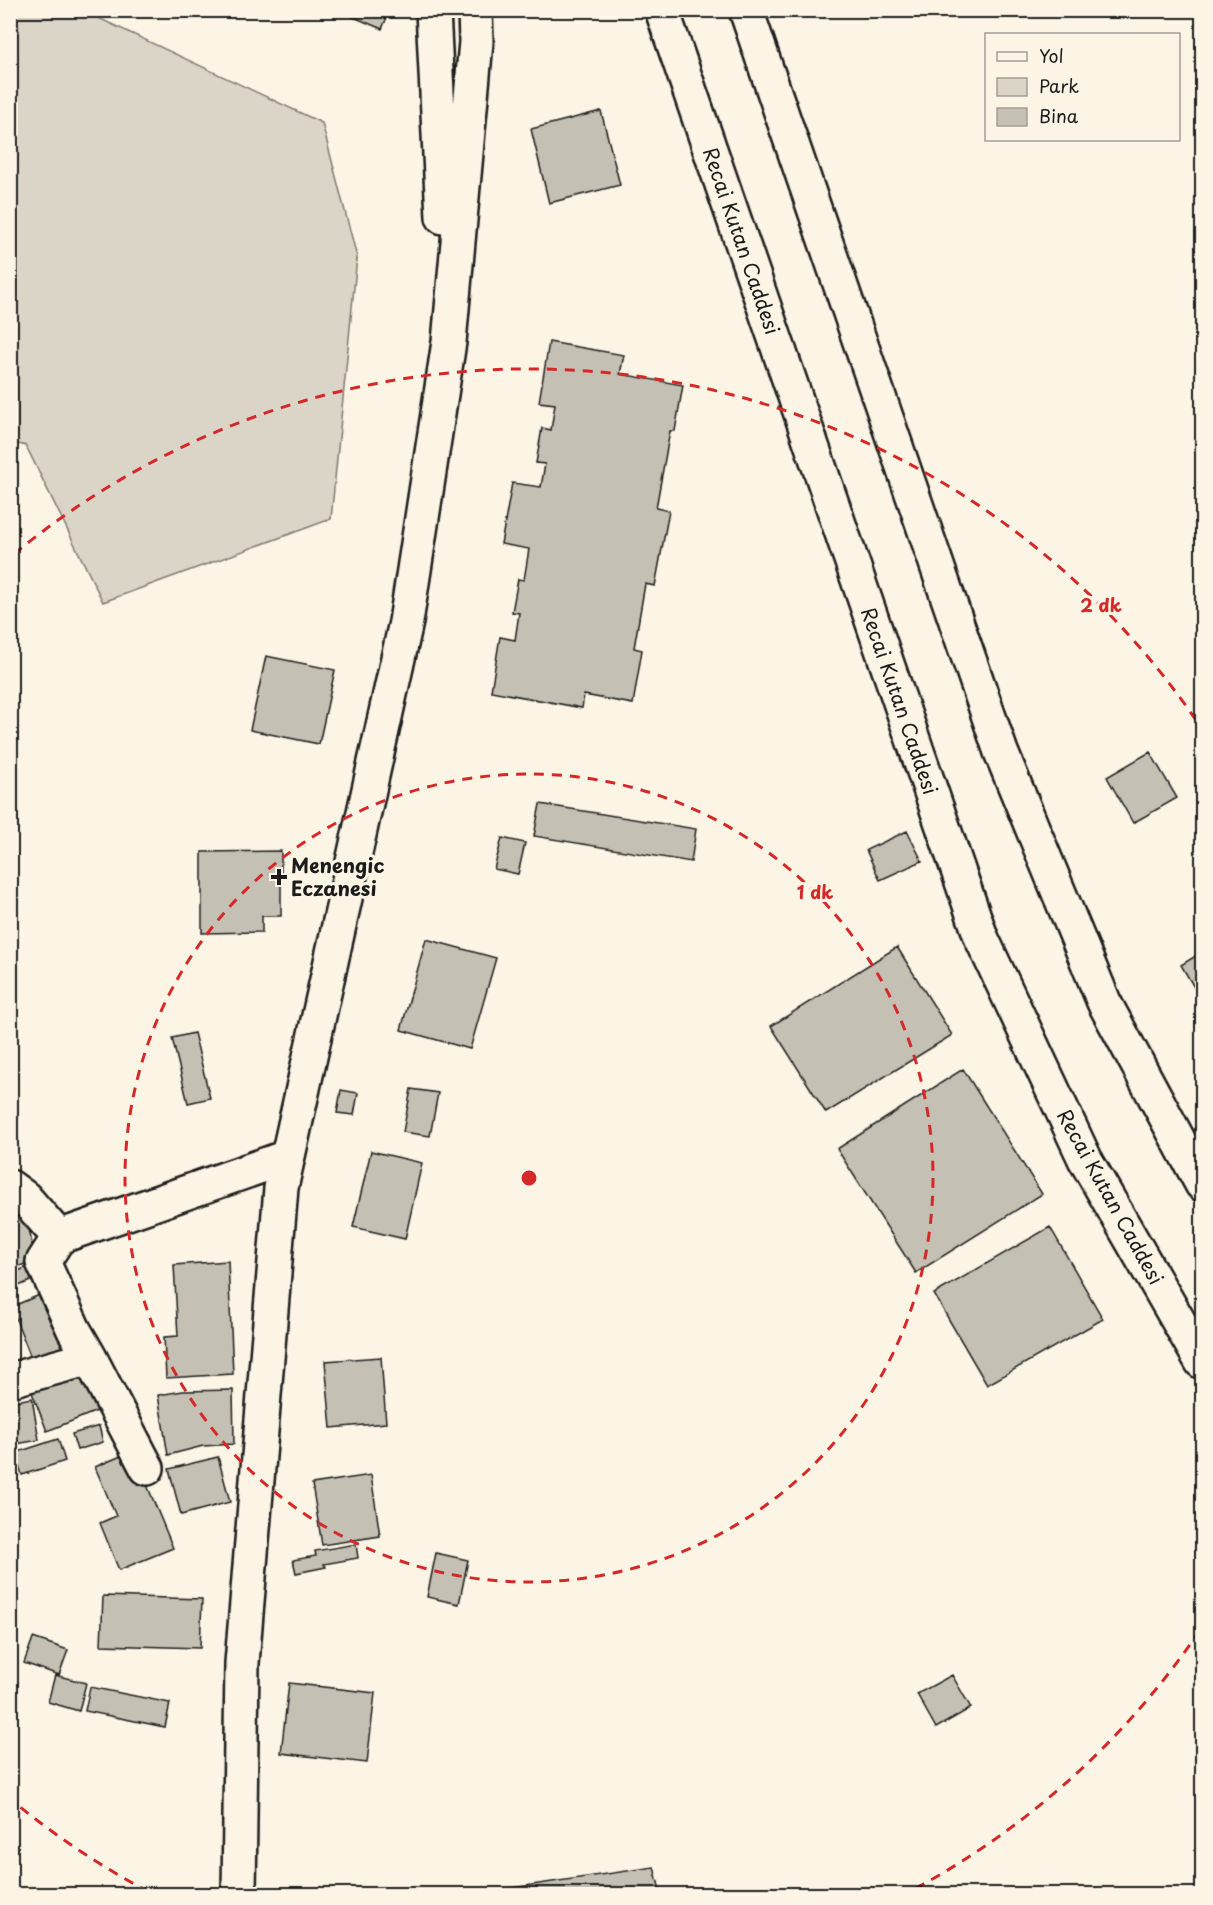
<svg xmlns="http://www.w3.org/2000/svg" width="1213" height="1905" font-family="'Playpen Sans',sans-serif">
  <rect width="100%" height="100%" fill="#fcf5e5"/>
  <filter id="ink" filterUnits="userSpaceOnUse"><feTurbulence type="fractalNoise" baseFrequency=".0167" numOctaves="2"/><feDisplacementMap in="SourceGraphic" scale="12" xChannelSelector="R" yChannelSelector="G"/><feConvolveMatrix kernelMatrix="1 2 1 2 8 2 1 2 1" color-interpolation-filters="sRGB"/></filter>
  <g filter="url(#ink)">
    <path fill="#dbd5c8" stroke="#7c7872" stroke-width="1.5" d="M11,10L90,11L92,15L322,123L357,257L331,519L103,602L26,446L11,442Z"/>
    <path fill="#c4c0b3" stroke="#1c1c1c" stroke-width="1.5" d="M337,10H390L382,29Z
      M601,111L620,185L549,203L531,129Z
      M549,342L624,355L620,374L683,385L675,431H670L656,508L669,511L655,586L645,584L634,648L642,650L633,704L584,695L582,708L491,691L500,637L515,640L519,613L512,612L518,579L524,580L529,549L501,544L512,483L541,487L545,464L536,463L542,428L551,430L555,404L539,402Z
      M266,656L335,670L319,744L250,730Z
      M1150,752L1177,798L1133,823L1107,777Z
      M540,804L696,829L691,862L534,836Z
      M907,831L922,861L880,880L866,850Z
      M502,838L525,843L518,874L494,869Z
      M281,851V916H262V932L202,933V852Z
      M426,939L496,958L470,1049L401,1030Z
      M897,947L952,1035L826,1113L771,1026Z
      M1202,952V1001L1181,965Z
      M194,1033L210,1098L188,1103L172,1038Z
      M963,1069L1042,1194L916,1273L837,1149Z
      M411,1089L438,1093L430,1136L403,1132Z
      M341,1090L358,1093L354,1115L337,1113Z
      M371,1151L422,1163L405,1239L353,1227Z
      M25,1207L35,1260L10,1270V1210Z
      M1050,1227L1103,1319L987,1385L934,1294Z
      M228,1261L233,1374L166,1378L164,1337L178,1336L174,1265Z
      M39,1262L42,1276L14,1288L11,1274Z
      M49,1291L75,1355L36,1370L11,1307Z
      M381,1357L386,1423L331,1428L325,1361Z
      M90,1366L107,1407L47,1431L31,1390Z
      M233,1390L234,1444L203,1446L168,1455L158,1395L183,1391Z
      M32,1398L39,1440L10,1445V1402Z
      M99,1426L103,1442L77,1450L72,1434Z
      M58,1439L65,1461L22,1475L15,1453Z
      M133,1451L173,1548L119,1570L100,1523L116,1516L95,1467Z
      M218,1457L230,1502L181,1515L169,1469Z
      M371,1475L380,1536L322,1545L312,1484Z
      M356,1544L358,1558L324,1564L326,1567L296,1573L293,1560L316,1556L315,1551Z
      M436,1553L468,1560L459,1604L427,1597Z
      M103,1596L202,1599L200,1648L101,1645Z
      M33,1638L68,1650L59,1675L24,1663Z
      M55,1675L86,1683L79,1711L48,1702Z
      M952,1675L971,1708L936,1728L917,1694Z
      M289,1683L375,1693L367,1763L281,1753Z
      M90,1687L170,1703L165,1727L85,1711Z
      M654,1867L661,1894H471Z"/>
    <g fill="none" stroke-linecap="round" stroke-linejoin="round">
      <g stroke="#1c1c1c" stroke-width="38">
        <path id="minor" d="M433,10L443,217
          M10,1187L25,1198L59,1237L287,1157
          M59,1237L43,1262L74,1330L90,1358L147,1468
          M10,1380L90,1358
          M239,1894L242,1663L281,1188L406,622L449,342L476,42L475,10"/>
      </g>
      <g stroke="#1c1c1c" stroke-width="38">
        <path id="major" d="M662,10L981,937L1085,1159L1202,1362
          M746,10L1001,752L1104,1002L1202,1184"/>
      </g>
      <use href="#minor" stroke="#fcf5e5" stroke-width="33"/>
      <use href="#major" stroke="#fcf5e5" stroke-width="33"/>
    </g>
  </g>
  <g fill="none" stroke="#d62828" stroke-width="3" stroke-dasharray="10 8">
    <circle cx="529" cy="1178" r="404"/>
    <path d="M1200 1630A809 809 0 0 1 909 1892M149 1892A809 809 0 0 1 14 1802M14 554A809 809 0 0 1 1200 726"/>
  </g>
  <path fill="#1c1c1c" stroke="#fcf5e5" stroke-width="2" d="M276 868h6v6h6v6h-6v6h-6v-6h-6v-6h6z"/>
  <g text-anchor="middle" stroke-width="6" stroke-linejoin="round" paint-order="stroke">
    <g font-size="20" fill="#1c1c1c" stroke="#fcf5e5">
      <text transform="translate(741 241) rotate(71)" y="7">Recai Kutan Caddesi</text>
      <text transform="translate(899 701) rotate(71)" y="7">Recai Kutan Caddesi</text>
      <text transform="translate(1110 1197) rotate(61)" y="7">Recai Kutan Caddesi</text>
    </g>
    <g font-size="20" font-weight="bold" fill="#1c1c1c" stroke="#fcf5e5" text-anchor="start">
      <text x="291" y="873">Menengic<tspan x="291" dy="23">Eczanesi</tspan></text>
    </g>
  </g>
  <circle cx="529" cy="1178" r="9" fill="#d62828" stroke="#fcf5e5" stroke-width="3"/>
  <g font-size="18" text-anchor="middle" font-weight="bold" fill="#d62828" stroke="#fcf5e5" stroke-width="6" stroke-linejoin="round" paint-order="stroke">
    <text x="1101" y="612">2 dk</text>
    <text x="815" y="899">1 dk</text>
  </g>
  <rect width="1213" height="1905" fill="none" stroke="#fcf5e5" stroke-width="36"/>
  <rect x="18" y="18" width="1177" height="1869" fill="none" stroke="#1c1c1c" stroke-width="2" filter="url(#ink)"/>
  <rect x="985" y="33" width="195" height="108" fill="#fcf5e5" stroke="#a29e95" stroke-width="1.5"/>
  <rect x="997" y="52" width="30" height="9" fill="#fcf5e5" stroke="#a29e95" stroke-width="1.5"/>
  <text x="1039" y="63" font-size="18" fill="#1c1c1c">Yol</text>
  <rect x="997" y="78" width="30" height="18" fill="#dbd5c8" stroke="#a29e95" stroke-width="1.5"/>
  <text x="1039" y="93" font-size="18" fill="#1c1c1c">Park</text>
  <rect x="997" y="108" width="30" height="18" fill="#c4c0b3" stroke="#a29e95" stroke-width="1.5"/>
  <text x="1039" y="123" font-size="18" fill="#1c1c1c">Bina</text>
</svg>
